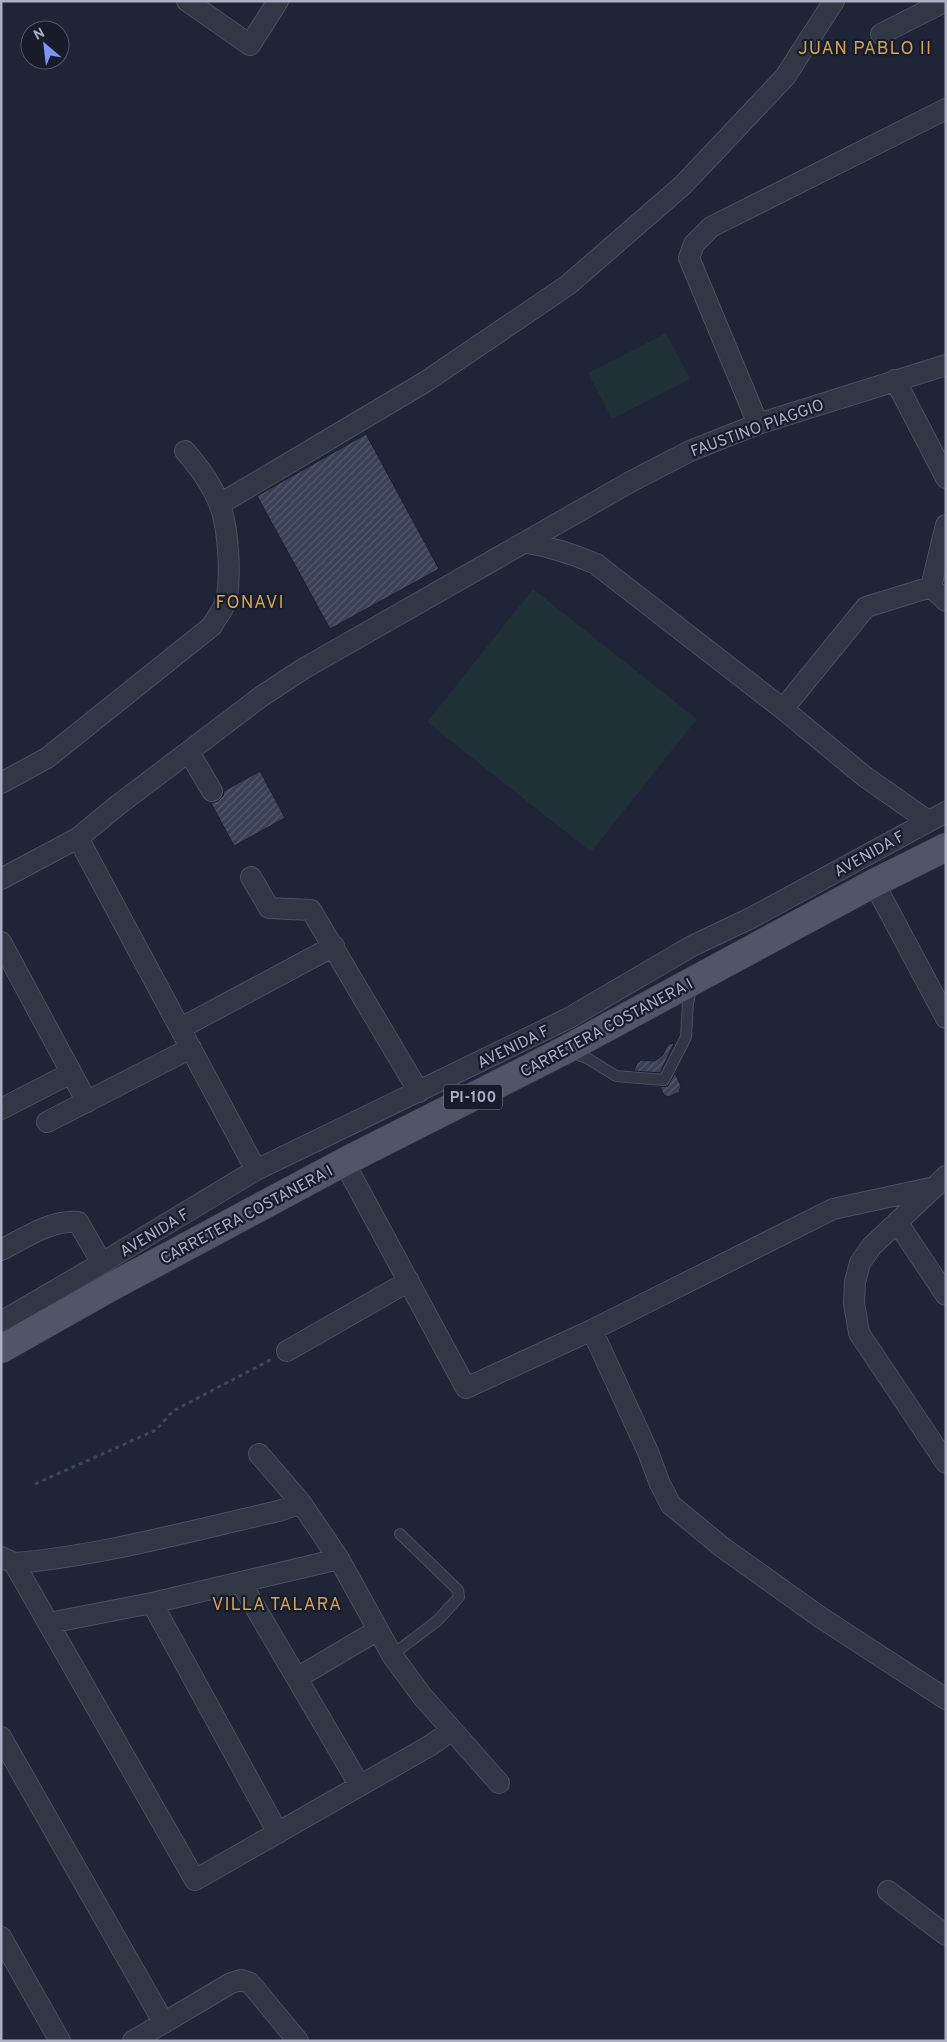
<svg xmlns="http://www.w3.org/2000/svg" width="947" height="2042" font-family="Overpass,sans-serif">
  <defs>
    <pattern id="building-hatch" width="6" height="6" patternUnits="userSpaceOnUse" patternTransform="scale(1.25)"><rect width="6" height="6" fill="#3a4157"/><path d="M-1 1l2-2M0 6l6-6M5 7l2-2" fill="none" stroke="#545a6e"/></pattern>
  </defs>
  <rect width="100%" height="100%" fill="#1f2436"/>
  <path fill="#203037" d="M666,333L690,379L612,419L588,373Z
    M533,589L697,719L591,852L427,722Z"/>
  <path fill="url(#building-hatch)" stroke="#1a1e2d" d="M366,434L439,569L330,629L257,496Z
    M260,771L285,818L234,846L211,803L218,801L223,796L224,791Z
    M674,1043L660,1073L634,1071L637,1063L641,1060L655,1061L663,1055L668,1044Z
    M675,1073L681,1086L679,1092L669,1097L664,1095L660,1087L668,1086Z"/>
  <g fill="none" stroke-linecap="round" stroke-linejoin="round">
    <g stroke="#4c5162" stroke-width="12">
      <path id="lane" d="M570,1052L587,1058L616,1076L664,1080L686,1037L688,1003L692,985
        M392,1655L437,1621L459,1597L458,1590L400,1534"/>
    </g>
    <g stroke="#4c5162" stroke-width="22">
      <path id="street" d="M187,1L250,45L278,1
        M881,34L946,1
        M895,380L946,478
        M758,424L689,258L694,244L711,227L946,109
        M220,504L425,382L568,285L683,185L785,77L834,1
        M527,543C551,547 573,554 596,564L783,709L864,776L928,821
        M931,587L946,601
        M783,709L866,607L931,587L946,525
        M189,752L212,791
        M1,783L47,758L212,626C216,619 221,612 224,606C233,584 228,524 219,503C211,483 199,467 185,451
        M78,838L256,1170
        M251,877L269,908L311,910L419,1092
        M1,879L78,838L118,805L262,696L303,669L632,481L690,451L758,424L946,365
        M874,883L946,1018
        M1,942L87,1102
        M181,1028L334,946
        M1,1109L71,1073
        M47,1122L191,1048
        M344,1162L466,1388L592,1330L833,1209L935,1187
        M946,1176L872,1246L860,1263L855,1282L854,1303L859,1333L946,1463
        M897,1222L946,1295
        M1,1250C25,1238 50,1220 78,1222L102,1263
        M1,1322L102,1263L256,1170L569,1018L692,946L751,918L946,812
        M592,1330L648,1452L660,1484L671,1505L722,1547L820,1617L946,1699
        M287,1351L409,1281
        M259,1454L301,1503L339,1559L392,1655L422,1696L499,1783
        M1,1557L14,1563L195,1880L431,1745L452,1730
        M14,1563C101,1556 193,1530 279,1511L301,1503
        M241,1583L360,1786
        M152,1603L278,1833
        M49,1623L152,1603L339,1559
        M297,1678L378,1630
        M1,1737L164,2023
        M888,1891L946,1935
        M1,1937L60,2041
        M133,2041L231,1983L241,1980L250,1983L298,2041"/>
    </g>
    <g stroke="#3b4050" stroke-width="29">
      <path id="primary" d="M1,1349L109,1288L344,1162L565,1050L874,883L946,847"/>
    </g>
    <path stroke="#3b4b51" stroke-width="3" stroke-dasharray="4 4" stroke-linecap="butt" d="M35,1484L156,1430L173,1411L272,1359"/>
    <use href="#lane" stroke="#323746" stroke-width="10"/>
    <use href="#street" stroke="#323746" stroke-width="20"/>
    <use href="#primary" stroke="#505567" stroke-width="28"/>
  </g>
  <g text-anchor="middle" stroke-width="4.5" stroke-linejoin="round" paint-order="stroke">
    <rect fill="#181c2a" stroke="#808496" stroke-width="1" x="444" y="1084.5" width="58" height="25" rx="4"/>
    <g font-size="15" font-weight="bold" fill="#acb0c4">
      <text x="473" y="1102">PI-100</text>
    </g>
    <g font-size="16" fill="#acb0c4" stroke="#181c2a">
      <text transform="translate(757 427) rotate(-20)" y="6">FAUSTINO PIAGGIO</text>
      <text transform="translate(869 853) rotate(-29)" y="6">AVENIDA F</text>
      <text transform="translate(606 1027) rotate(-28)" y="6">CARRETERA COSTANERA I</text>
      <text transform="translate(513 1046) rotate(-26)" y="6">AVENIDA F</text>
      <text transform="translate(246 1214) rotate(-28)" y="6">CARRETERA COSTANERA I</text>
      <text transform="translate(154 1232) rotate(-31)" y="6">AVENIDA F</text>
    </g>
    <g font-size="18" letter-spacing="1" fill="#d4a456" stroke="#181c2a">
      <text x="865" y="54">JUAN PABLO II</text>
      <text x="250" y="608">FONAVI</text>
      <text x="277" y="1610">VILLA TALARA</text>
    </g>
  </g>
  <rect width="947" height="2042" fill="none" stroke="#acb0c4" stroke-width="5"/>
  <g transform="translate(45 45) rotate(332)"><circle r="24" fill="#181c2a" stroke="#535768"/>
  <path d="M0-4L9 19L0 12L-9 19Z" fill="#7b95f9"/>
  <text y="-8" font-size="14" font-weight="bold" text-anchor="middle" fill="#acb0c4">N</text>
  </g>
</svg>
